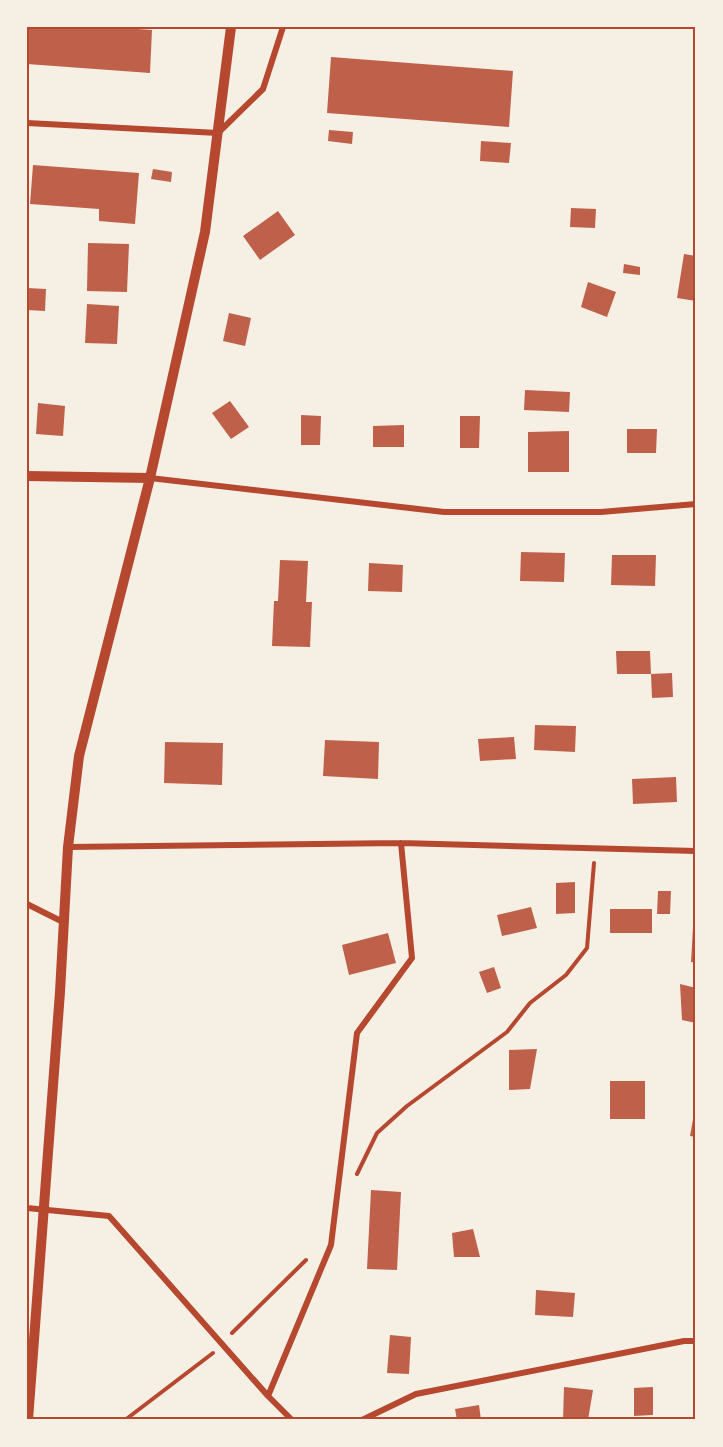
<svg xmlns="http://www.w3.org/2000/svg" width="723" height="1447" font-family="Poppins,sans-serif">
  <rect width="100%" height="100%" fill="#f6efe4"/>
  <path fill="#bf614a" d="M27,27H109L152,30L150,73L27,64Z
    M331,57L513,71L509,127L327,113Z
    M329,130L353,132L352,144L328,141Z
    M481,141L511,143L509,163L480,161Z
    M33,165L139,173L135,224L99,221V209L30,204Z
    M153,169L172,172L171,182L151,179Z
    M571,208L596,209L595,228L570,227Z
    M278,211L295,235L260,260L243,236Z
    M88,243L129,244L127,292L87,291Z
    M684,254L696,256V301L677,298Z
    M624,264L640,267V275L623,273Z
    M588,282L616,292L607,317L581,307Z
    M27,288L46,289L45,311L27,310Z
    M87,304L119,306L117,344L85,343Z
    M229,313L251,318L245,346L223,341Z
    M525,390L570,392L569,412L524,410Z
    M230,401L249,427L231,439L212,413Z
    M38,403L65,406L63,436L36,434Z
    M301,415L321,416L320,445H301Z
    M460,416H480L479,448H460Z
    M404,425V447H373V426Z
    M627,429H657L656,453H627Z
    M569,431V472H528V432Z
    M521,552L565,553L564,582L520,581Z
    M612,555H656L655,586L611,585Z
    M280,560L308,561L306,602H312L310,647L272,646L274,601H278Z
    M369,563L403,565L402,592L368,591Z
    M616,651H650L651,674L672,673L673,697L652,698L651,674H617Z
    M535,725L576,726L575,752L534,750Z
    M514,737L516,759L480,761L478,739Z
    M325,740L379,742L378,779L323,776Z
    M165,742L223,743L222,785L164,783Z
    M676,777L677,802L633,804L632,779Z
    M575,882V913L556,914V883Z
    M658,891H671L670,914H657Z
    M531,907L537,928L502,936L497,915Z
    M610,909H652V933H610Z
    M693,927H696V963L691,962Z
    M388,933L396,963L349,975L342,945Z
    M494,967L501,988L487,993L479,972Z
    M680,984L696,988V1023L682,1020Z
    M537,1049L530,1089L509,1090V1050Z
    M610,1081H645V1119H610Z
    M695,1108H696V1137L690,1136Z
    M371,1190L401,1192L397,1270L367,1269Z
    M473,1229L480,1257H454L452,1233Z
    M536,1290L575,1293L573,1317L535,1315Z
    M390,1335L411,1337L409,1374L387,1373Z
    M564,1387L593,1390L588,1420H563Z
    M653,1387V1415L634,1416V1388Z
    M479,1405L481,1420H457L455,1409Z"/>
  <g fill="none" stroke-linecap="round" stroke-linejoin="round">
    <path stroke="#b5482f" stroke-width="4" d="M357,1174L377,1133L407,1106L507,1032L530,1003L566,975L587,948L594,863
      M232,1333L306,1260
      M125,1420L213,1353"/>
    <path stroke="#b5482f" stroke-width="6" d="M27,123L218,133L263,89L283,27
      M150,478L444,512H601L696,504
      M68,847L401,843L696,851
      M27,904L63,922
      M27,1208L109,1216L268,1396L292,1420
      M268,1396L331,1245L357,1033L412,958L401,843
      M362,1420L416,1394L684,1341H696"/>
    <path stroke="#b5482f" stroke-width="10" d="M27,476L150,478
      M28,1420L60,992L68,847L79,756L150,478L205,232L231,27"/>
  </g>
  <rect width="723" height="1447" fill="none" stroke="#f6efe4" stroke-width="57"/>
  <rect x="28" y="28" width="666" height="1390" fill="none" stroke="#b5482f" stroke-width="2"/>
</svg>
